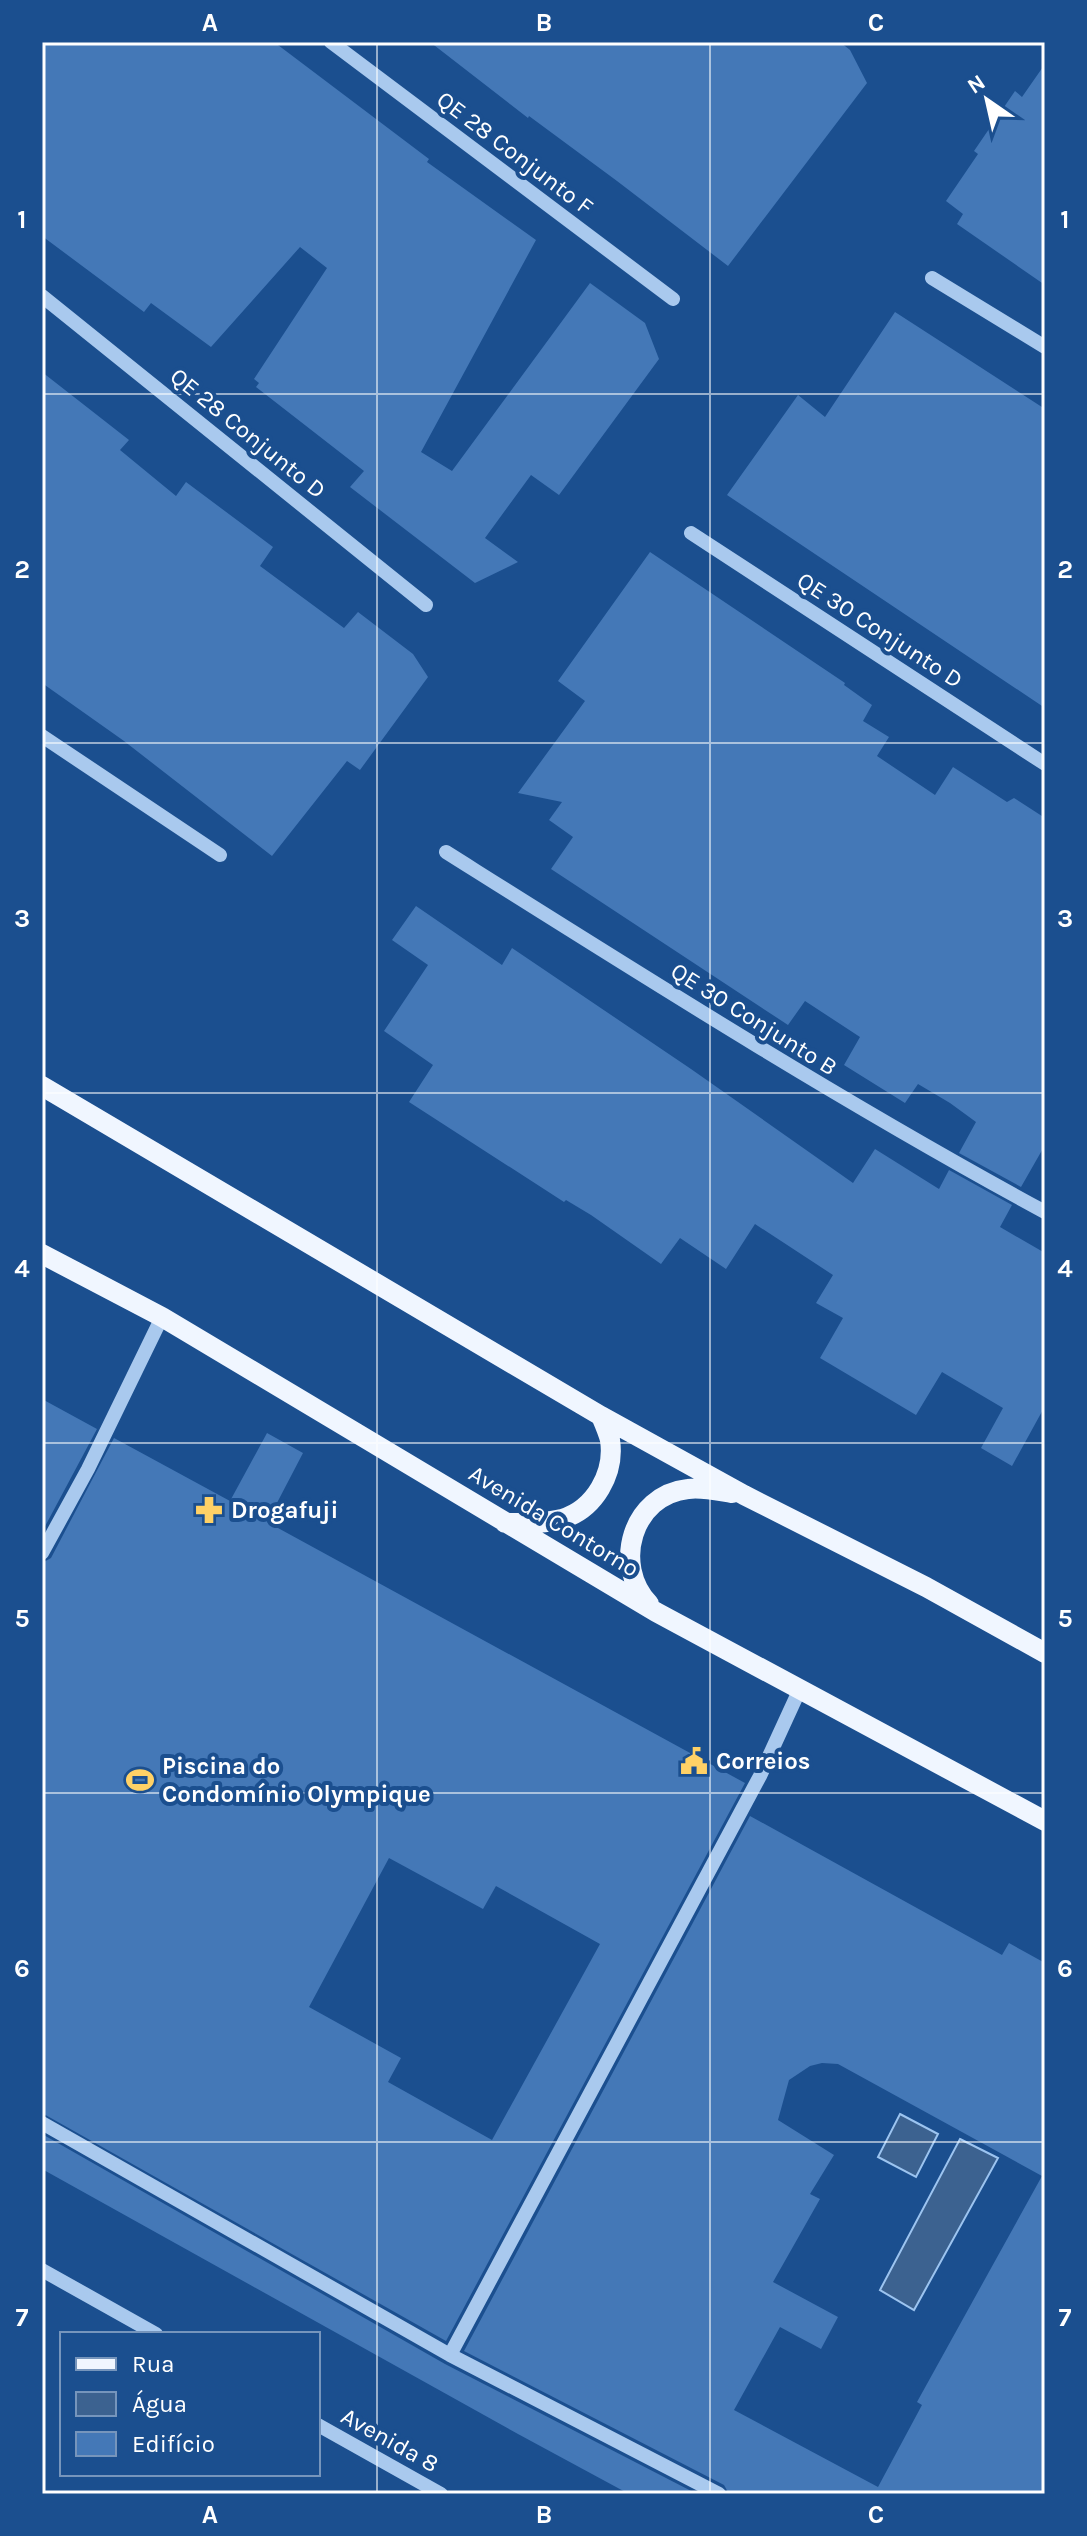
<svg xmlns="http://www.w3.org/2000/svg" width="1087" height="2536" font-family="Karla,sans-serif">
  <rect width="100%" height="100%" fill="#1b4f8f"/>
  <path fill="#3c6290" stroke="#9cc4f0" stroke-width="2" d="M900,2114L938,2134L916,2177L878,2157Z
    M960,2139L998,2158L914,2310L880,2290Z"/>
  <path fill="#4478b7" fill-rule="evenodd" d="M42,42H274L429,159L427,162L536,240L421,452L452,471L590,283L645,323L659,359L559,495L531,475L485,538L518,562L475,583L350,487L364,471L256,387L259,383L254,379L327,268L300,247L211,347L151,303L144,312L42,236Z
    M430,42H840L850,50L867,83L728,266L617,181L529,116L528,118Z
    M1045,64V285L957,224L963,214L946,201L978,154L974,151L1015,91L1022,97Z
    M895,312L1045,409V708L727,495L798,395L825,417Z
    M42,372L129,440L120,450L176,496L186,482L273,547L260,566L344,628L358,612L413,654L428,677L360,770L347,761L272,856L124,741L42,683Z
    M650,552L845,683L844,685L872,705L863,721L889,737L877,756L935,795L953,767L1007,802L1014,798L1045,818V1145L1021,1187L959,1153L976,1122L950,1103L918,1084L905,1103L844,1065L860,1037L805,1001L788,1025L551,869L573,837L549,820L562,802L518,793L585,701L558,681Z
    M416,906L502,965L512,948L691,1069L853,1183L875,1149L939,1189L949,1170L1012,1205L1000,1227L1045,1253V1406L1012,1466L981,1448L1003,1408L942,1372L916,1415L820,1358L843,1318L816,1303L833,1275L755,1224L726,1269L680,1238L661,1264L591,1215L566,1200L564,1202L409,1102L433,1065L384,1031L428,965L392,940Z
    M42,1399L97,1429L42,1532Z
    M267,1433L303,1453L267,1522L745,1783L446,2341L42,2113V1563L51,1558L114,1438L230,1501ZM389,1858L483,1909L496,1886L600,1944L492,2140L388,2082L401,2058L309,2007Z
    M750,1816L1002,1955L1009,1943L1045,1963V2494H729L724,2485L464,2351ZM822,2063L838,2064L1042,2176L917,2402L922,2405L878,2487L734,2410L780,2327L821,2349L838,2317L773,2282L820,2199L810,2194L834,2155L778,2120L789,2080L810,2066Z
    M42,2134L445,2364L697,2494H629L518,2434L42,2169Z"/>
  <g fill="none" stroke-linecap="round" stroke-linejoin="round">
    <path stroke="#a9c9ee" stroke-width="14" d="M331,42L673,299
      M932,278L1045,347
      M42,296L426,605
      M691,533L1045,764
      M42,736L220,855
      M446,852C643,976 840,1101 1045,1212
      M42,1553L88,1469L162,1317
      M42,2123L450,2355L719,2494
      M42,2270L156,2334
      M450,2355L760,1776L799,1691
      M318,2425L441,2494"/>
    <path stroke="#f0f6ff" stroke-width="20" d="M42,1086L601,1416L744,1495L926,1587L1045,1653
      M42,1254L162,1317L656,1612L1045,1821
      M505,1523C524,1523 544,1524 562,1519C595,1509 615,1473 610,1440C608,1432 604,1423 601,1416
      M649,1604C612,1565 632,1495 688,1489C702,1487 719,1491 732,1493"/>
  </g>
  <path fill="none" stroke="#fff" stroke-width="2" stroke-opacity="0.55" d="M377,42V2494M710,42V2494M42,394H1045M42,743H1045M42,1093H1045M42,1443H1045M42,1793H1045M42,2142H1045"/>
  <defs>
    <g id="pharmacy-bare" transform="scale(2.16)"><path d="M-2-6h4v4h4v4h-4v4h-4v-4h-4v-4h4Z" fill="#ffd166" stroke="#1b4f8f" stroke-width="2.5" paint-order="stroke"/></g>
    <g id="civic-bare" transform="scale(2.16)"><path d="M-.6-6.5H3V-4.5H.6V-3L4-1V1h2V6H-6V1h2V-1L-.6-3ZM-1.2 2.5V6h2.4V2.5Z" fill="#ffd166" stroke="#1b4f8f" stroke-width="2.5" paint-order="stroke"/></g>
    <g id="stadium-bare" transform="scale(2.16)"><path d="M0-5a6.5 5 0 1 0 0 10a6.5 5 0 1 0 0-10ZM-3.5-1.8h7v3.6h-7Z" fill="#ffd166" stroke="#1b4f8f" stroke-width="2.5" paint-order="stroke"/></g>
  </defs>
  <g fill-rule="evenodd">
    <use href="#pharmacy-bare" x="209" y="1510"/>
    <use href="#civic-bare" x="694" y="1761"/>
    <use href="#stadium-bare" x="140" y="1780"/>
  </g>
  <g text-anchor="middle" stroke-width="8" stroke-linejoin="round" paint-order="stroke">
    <g font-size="24" fill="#fff" stroke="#1b4f8f">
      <text transform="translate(515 153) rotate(37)" y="8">QE 28 Conjunto F</text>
      <text transform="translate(248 433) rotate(39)" y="8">QE 28 Conjunto D</text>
      <text transform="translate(880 630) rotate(33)" y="8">QE 30 Conjunto D</text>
      <text transform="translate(754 1019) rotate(32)" y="8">QE 30 Conjunto B</text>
      <text transform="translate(554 1521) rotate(31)" y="8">Avenida Contorno</text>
      <text transform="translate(390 2440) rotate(29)" y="8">Avenida 8</text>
    </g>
    <g font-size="24" font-weight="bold" fill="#fff" stroke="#1b4f8f" text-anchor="start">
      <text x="231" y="1518">Drogafuji</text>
      <text x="716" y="1769">Correios</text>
      <text x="162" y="1774">Piscina do<tspan x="162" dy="28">Condomínio Olympique</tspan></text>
    </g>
  </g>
  <rect width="1087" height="2536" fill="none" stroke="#1b4f8f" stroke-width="88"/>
  <rect x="60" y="2332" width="260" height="144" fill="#1b4f8f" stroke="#7695bc" stroke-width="2"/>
  <rect x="76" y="2358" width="40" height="12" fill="#f0f6ff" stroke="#7695bc" stroke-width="2"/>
  <text x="132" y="2372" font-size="24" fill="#ffffff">Rua</text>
  <rect x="76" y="2392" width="40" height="24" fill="#3c6290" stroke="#7695bc" stroke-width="2"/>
  <text x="132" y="2412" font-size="24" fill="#ffffff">Água</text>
  <rect x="76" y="2432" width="40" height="24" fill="#4478b7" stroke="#7695bc" stroke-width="2"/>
  <text x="132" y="2452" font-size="24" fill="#ffffff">Edifício</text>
  <g transform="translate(987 100) rotate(326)" stroke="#1b4f8f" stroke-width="6" paint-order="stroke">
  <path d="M0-6L14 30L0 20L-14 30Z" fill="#ffffff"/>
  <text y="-12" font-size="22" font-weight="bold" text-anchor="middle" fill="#ffffff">N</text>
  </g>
  <rect x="44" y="44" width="999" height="2448" fill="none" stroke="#fff" stroke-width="3"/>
  <g font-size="26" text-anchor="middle" font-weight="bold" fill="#fff">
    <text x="210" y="31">A</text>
    <text x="544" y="31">B</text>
    <text x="876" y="31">C</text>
    <text x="22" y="228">1</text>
    <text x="1065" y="228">1</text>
    <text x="22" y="578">2</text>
    <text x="1065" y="578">2</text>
    <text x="22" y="927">3</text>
    <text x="1065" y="927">3</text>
    <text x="22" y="1277">4</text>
    <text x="1065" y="1277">4</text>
    <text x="22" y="1627">5</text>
    <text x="1065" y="1627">5</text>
    <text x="22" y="1977">6</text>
    <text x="1065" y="1977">6</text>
    <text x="22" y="2326">7</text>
    <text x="1065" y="2326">7</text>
    <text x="210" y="2523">A</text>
    <text x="544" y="2523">B</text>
    <text x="876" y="2523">C</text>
  </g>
</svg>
